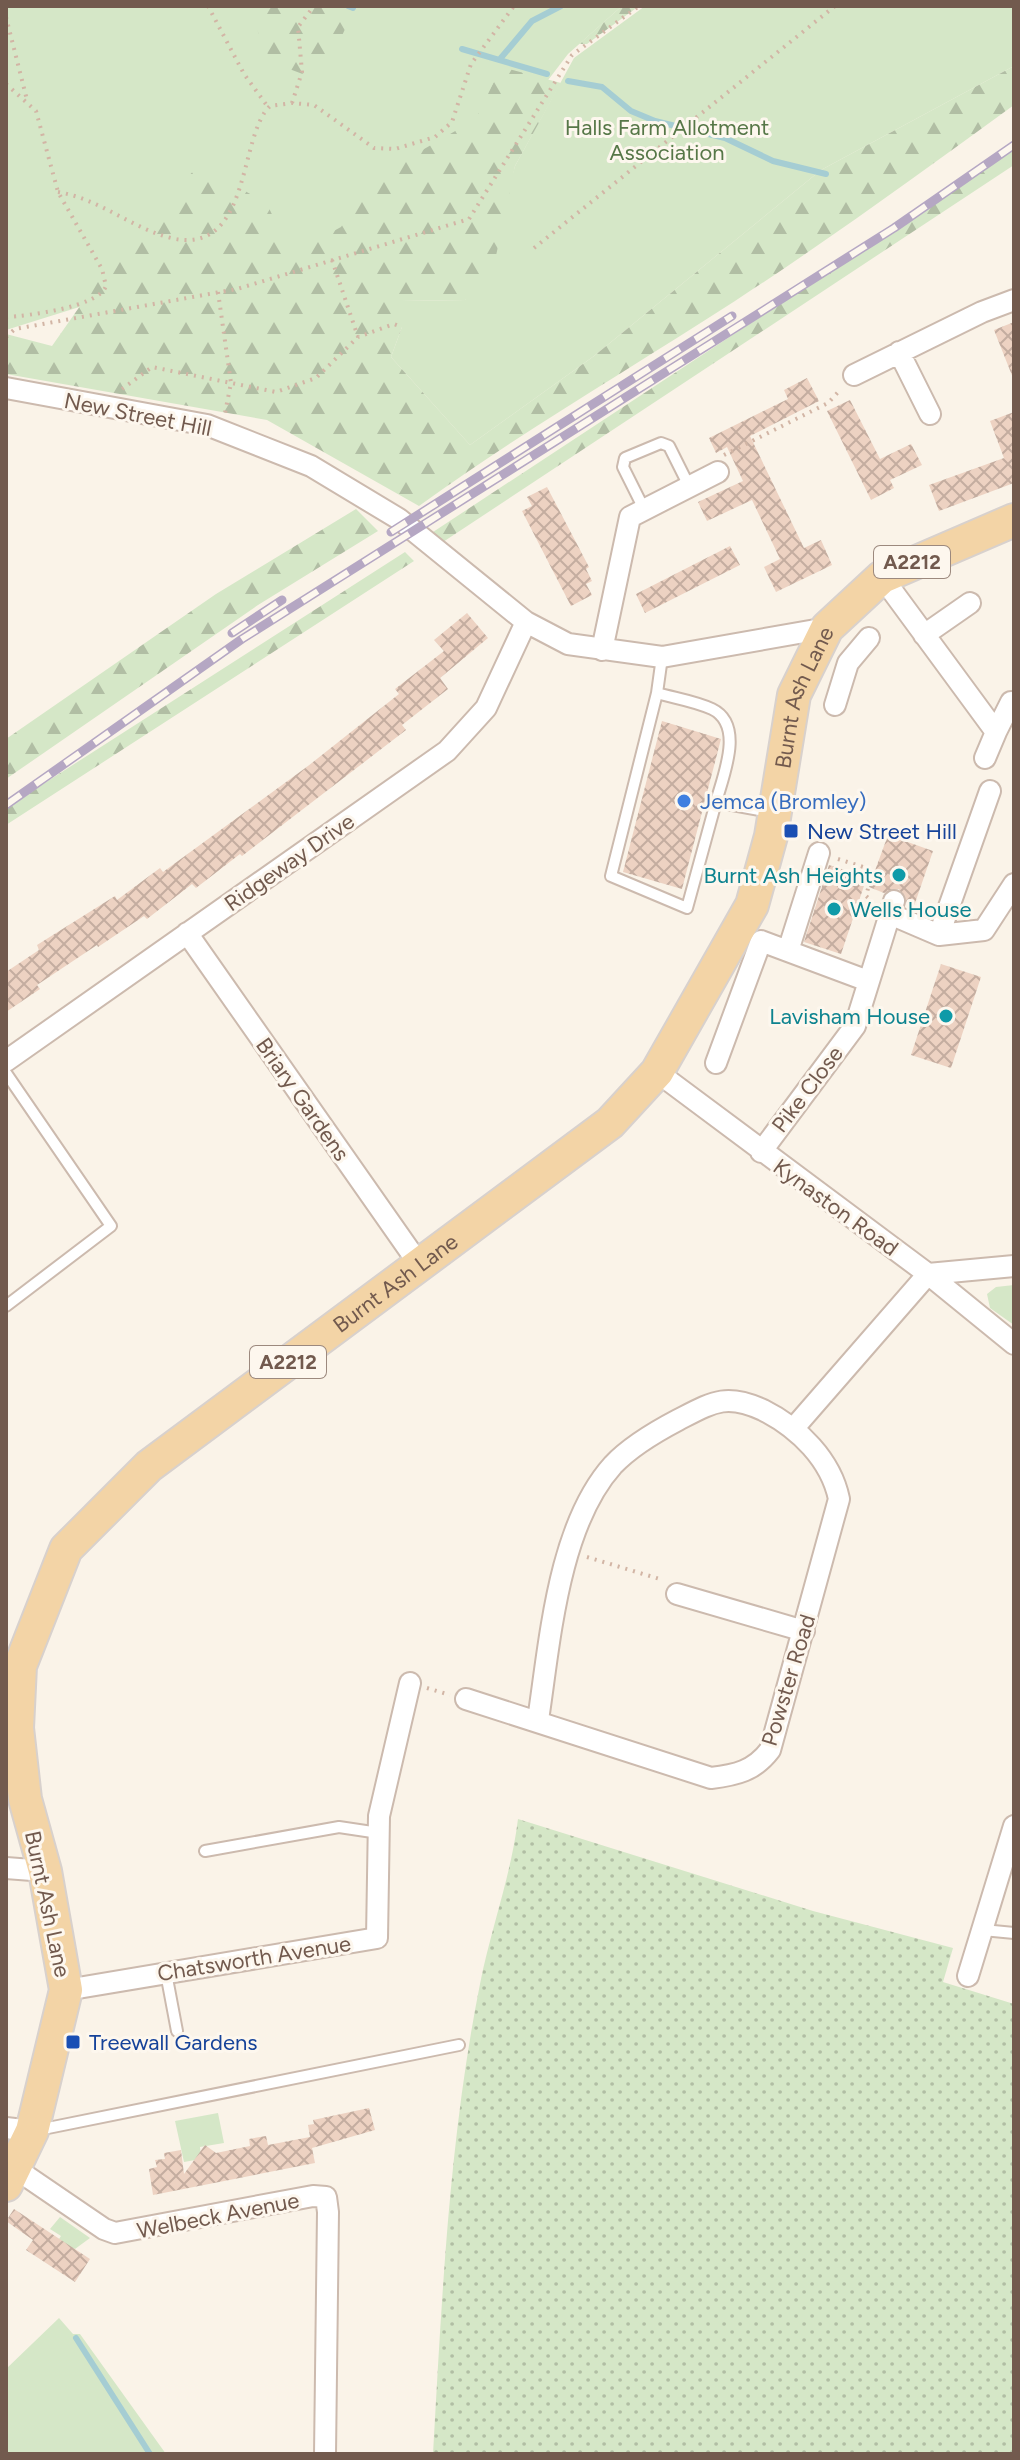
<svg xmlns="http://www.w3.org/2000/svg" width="1020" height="2460" font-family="Figtree,sans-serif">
  <defs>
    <pattern id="forest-firs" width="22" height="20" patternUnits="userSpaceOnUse" patternTransform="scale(2)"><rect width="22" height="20" fill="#d5e7c7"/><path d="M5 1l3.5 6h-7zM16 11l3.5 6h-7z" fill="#b1bea4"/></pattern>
    <pattern id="park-dots" width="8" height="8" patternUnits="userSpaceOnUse" patternTransform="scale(2)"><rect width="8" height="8" fill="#d5e7c7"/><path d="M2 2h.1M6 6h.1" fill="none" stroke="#b1bea4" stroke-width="1.8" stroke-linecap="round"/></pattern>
    <pattern id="building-cross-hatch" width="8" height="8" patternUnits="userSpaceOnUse" patternTransform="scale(2)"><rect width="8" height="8" fill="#edd2c2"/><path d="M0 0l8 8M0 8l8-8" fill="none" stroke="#c4ada0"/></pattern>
  </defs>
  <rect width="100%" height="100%" fill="#faf3e8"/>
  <path fill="#d5e7c7" d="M6,6H622L568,54L452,206L291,261L124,293L6,330Z
    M645,6H1014V66L821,170L594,356L470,445L391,357L402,327V301L465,300L503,209L515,166L574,58Z
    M1014,1285V1325L990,1308L987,1294L996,1287Z
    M218,2113L224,2143L200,2147L201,2159L184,2162L175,2121Z
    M60,2217L90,2238L75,2249L57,2242L61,2236L50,2229Z
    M59,2318L73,2334H80L166,2454H6V2369Z"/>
  <path fill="url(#forest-firs)" d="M247,6H346V27L321,81L271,62Z
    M622,6H639L587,44H579Z
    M1014,66V105C922,172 830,239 735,301C630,369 521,432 419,506L267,420L6,374V334L52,346L120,249L200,164L267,204L291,254L341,227L374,178L476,119L501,67L561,83L515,166L493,270L465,300L402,301V327L391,357L470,445L594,356L821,170Z
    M1014,150V165L443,542L433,532Z
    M356,509L378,531L258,605L6,779V739L216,594Z
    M405,552L414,561L6,825V810L40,786Z"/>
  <path fill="url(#park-dots)" d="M518,1819L813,1911L953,1948L943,1982L1014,2004V2454H433C442,2297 449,2139 480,1984C491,1928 511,1876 518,1819Z"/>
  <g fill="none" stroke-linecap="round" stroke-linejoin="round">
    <path stroke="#a5cdd3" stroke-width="6" d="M348,6L353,8
      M462,49L547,74
      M500,59L532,21L561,6
      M568,81L602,87L631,111L655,121L725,138L773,161L826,174
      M76,2338L150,2454"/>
  </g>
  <path fill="url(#building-cross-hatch)" d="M1014,322V377L1013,378L994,330Z
    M807,378L819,401L750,436L804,548L821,540L832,565L776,592L764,567L780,559L752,500L707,521L698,502L743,481L727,447L716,453L709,438L788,399L784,390Z
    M850,400L880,459L911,444L922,465L890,480L894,488L871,500L827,411Z
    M1014,412V483L939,511L929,485L1004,458L990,421Z
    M547,487L589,567L586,569L592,581L586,584L592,595L571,606L522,511L532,506L527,497Z
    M730,546L740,565L645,613L636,594Z
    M467,613L488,638L440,678L448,689L402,725L406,730L242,856L240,854L196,888L192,884L147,919L144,916L98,947L97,945L37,985L40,989L6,1012V972L39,950L37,945L115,896L117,900L160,868L163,872L308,766L399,694L395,689L444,651L434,640Z
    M662,721L721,739L682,889L623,872Z
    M888,835L933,851L914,906L907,903L899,889L884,893L869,887Z
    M829,865L867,877L841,954L804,942Z
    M941,964L981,977L951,1068L911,1055Z
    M369,2108L375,2130L312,2148L315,2163L153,2195L149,2169L157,2167L155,2160L165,2159L164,2153L181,2150L184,2174L205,2145L216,2153L250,2146L249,2139L266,2136L268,2145L310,2137L308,2125L314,2124L313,2120Z
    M14,2209L90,2259L75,2282L26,2250L33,2240L6,2221Z"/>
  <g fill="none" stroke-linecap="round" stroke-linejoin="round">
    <g stroke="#ccbaae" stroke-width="14">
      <path id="lane" d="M644,509L623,467L625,458L661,443L669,446L689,486
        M657,693L662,657
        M716,802C723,776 745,725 712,709C695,701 674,698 657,693L611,876L687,908L716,802L770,812
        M6,1073L111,1226L6,1306
        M205,1851L339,1827L379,1833
        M983,1930L1014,1933
        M166,1973L177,2031
        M38,2130L459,2045"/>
    </g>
    <g stroke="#ccbaae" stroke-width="24">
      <path id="street" d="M899,352L930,414
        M854,375L982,312L1014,300
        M6,388L207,425L311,466L399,519L526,622L568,644L662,657L827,628
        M882,577L996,732L985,758
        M924,635L970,603
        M602,650L630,517L718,472
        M835,705L848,663L869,638
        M996,732L1011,702
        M890,914L939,935L990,791
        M187,933L419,1264
        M939,935L984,930L1014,884
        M788,951L819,853
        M6,1061L447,751L486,708L526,622
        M716,1063L761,941L868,981
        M657,1072L928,1274L1014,1344
        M761,1152L855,1026L894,901
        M928,1274L1014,1266
        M793,1429L928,1274
        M677,1594L804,1631
        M466,1699L711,1778C736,1775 754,1771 770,1750L839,1499C831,1460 799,1428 763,1410C726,1393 713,1402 678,1420C657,1431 630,1447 613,1465C558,1526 550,1641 538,1720
        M6,1868L45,1871
        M968,1976L1014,1826
        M66,1990L377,1938L379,1816L410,1683
        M6,2128L32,2131
        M16,2169L104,2229L115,2233L313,2196L326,2197L328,2212L325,2454"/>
    </g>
    <g stroke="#d8d1cd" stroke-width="36">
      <g id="primary">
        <path id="s1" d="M6,2185L32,2131L66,1990L45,1871L25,1799L17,1728L20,1666L66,1549L149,1466L610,1123L657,1072L752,905L771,836L794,695L827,628L882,577L1014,520"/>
      </g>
    </g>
    <path stroke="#d2b5a5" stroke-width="4" stroke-dasharray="2 6" stroke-linecap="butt" d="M208,6L244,74L268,107
      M6,17L27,100
      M6,84L36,111L58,192L102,269L106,286C99,307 27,316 6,317
      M292,103L302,72L298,27L314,6
      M58,192C100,199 131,228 171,238C252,257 238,136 270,106L292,103L314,105L374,148L395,149L435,137L452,122L471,64L514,6
      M534,248L835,6
      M332,260L358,337
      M218,292L231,383L225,413
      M6,337L15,329L237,289L469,219L572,55L639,6
      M122,389L152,367L276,392L316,378L358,337L394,324L402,327
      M724,455L828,403L841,389
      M838,859L873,870L866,896L872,901
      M587,1557L663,1580
      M427,1688L450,1695"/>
    <use href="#lane" stroke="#fff" stroke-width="10"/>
    <use href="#street" stroke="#fff" stroke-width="20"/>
    <use href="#primary" stroke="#f3d4a6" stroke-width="32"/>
    <g stroke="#b5a7c3" stroke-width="9">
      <path id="rail" d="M391,532L732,316
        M232,633L282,600
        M6,805L242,639L894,228L1014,145"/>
    </g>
    <use href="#rail" stroke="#fdf7ee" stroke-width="6" stroke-dasharray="18" stroke-linecap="butt"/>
  </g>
  <circle fill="#3f7fe0" stroke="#fdf7ee" stroke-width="3" cx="684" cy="801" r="8"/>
  <g fill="#1a4fb4" stroke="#fdf7ee" stroke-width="3">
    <rect x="783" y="823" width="16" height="16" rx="4"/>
    <rect x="65" y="2034" width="16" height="16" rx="4"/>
  </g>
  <g fill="#0f9aa8" stroke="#fdf7ee" stroke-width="3">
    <circle cx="899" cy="875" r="8"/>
    <circle cx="834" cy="909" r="8"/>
    <circle cx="946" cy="1016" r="8"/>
  </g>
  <g text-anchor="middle" stroke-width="6" stroke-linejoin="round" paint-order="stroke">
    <g fill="#fdf7ee" stroke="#9c897e" stroke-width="2">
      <rect x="874" y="546" width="76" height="32" rx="6"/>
      <rect x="250" y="1346" width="76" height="32" rx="6"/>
    </g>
    <g font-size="20" font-weight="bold" fill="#725a4e">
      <text x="912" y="569">A2212</text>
      <text x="288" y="1369">A2212</text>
    </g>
    <g font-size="22" fill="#567747" stroke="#fdf7ee">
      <text x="667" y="135">Halls Farm Allotment<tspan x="667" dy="25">Association</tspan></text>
    </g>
    <g font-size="22" fill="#725a4e" stroke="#fdf7ee">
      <text transform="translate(138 414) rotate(11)" y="8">New Street Hill</text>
      <text dy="8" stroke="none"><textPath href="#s1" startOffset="1828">Burnt Ash Lane</textPath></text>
      <text transform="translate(289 862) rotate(-35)" y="8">Ridgeway Drive</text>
      <text transform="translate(807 1089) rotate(-53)" y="8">Pike Close</text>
      <text transform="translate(303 1099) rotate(55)" y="8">Briary Gardens</text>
      <text transform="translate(836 1207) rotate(36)" y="8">Kynaston Road</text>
      <text dy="8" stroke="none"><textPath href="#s1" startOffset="1084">Burnt Ash Lane</textPath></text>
      <text transform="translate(788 1680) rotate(-73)" y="8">Powster Road</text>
      <text transform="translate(48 1904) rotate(78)" y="8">Burnt Ash Lane</text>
      <text transform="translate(254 1958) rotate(-9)" y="8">Chatsworth Avenue</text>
      <text transform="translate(218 2215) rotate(-11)" y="8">Welbeck Avenue</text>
    </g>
    <g font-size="22" fill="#366cbe" stroke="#fdf7ee" text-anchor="start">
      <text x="700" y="809">Jemca (Bromley)</text>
    </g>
    <g font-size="22" fill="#164399" stroke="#fdf7ee" text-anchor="start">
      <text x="807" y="839">New Street Hill</text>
      <text x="89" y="2050">Treewall Gardens</text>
    </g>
    <g font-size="22" fill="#0d838f" stroke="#fdf7ee" text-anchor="end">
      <text x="883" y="883">Burnt Ash Heights</text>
      <text x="850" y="917" text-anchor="start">Wells House</text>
      <text x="930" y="1024">Lavisham House</text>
    </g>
  </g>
  <rect width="1020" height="2460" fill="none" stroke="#725a4e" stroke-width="16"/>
</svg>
